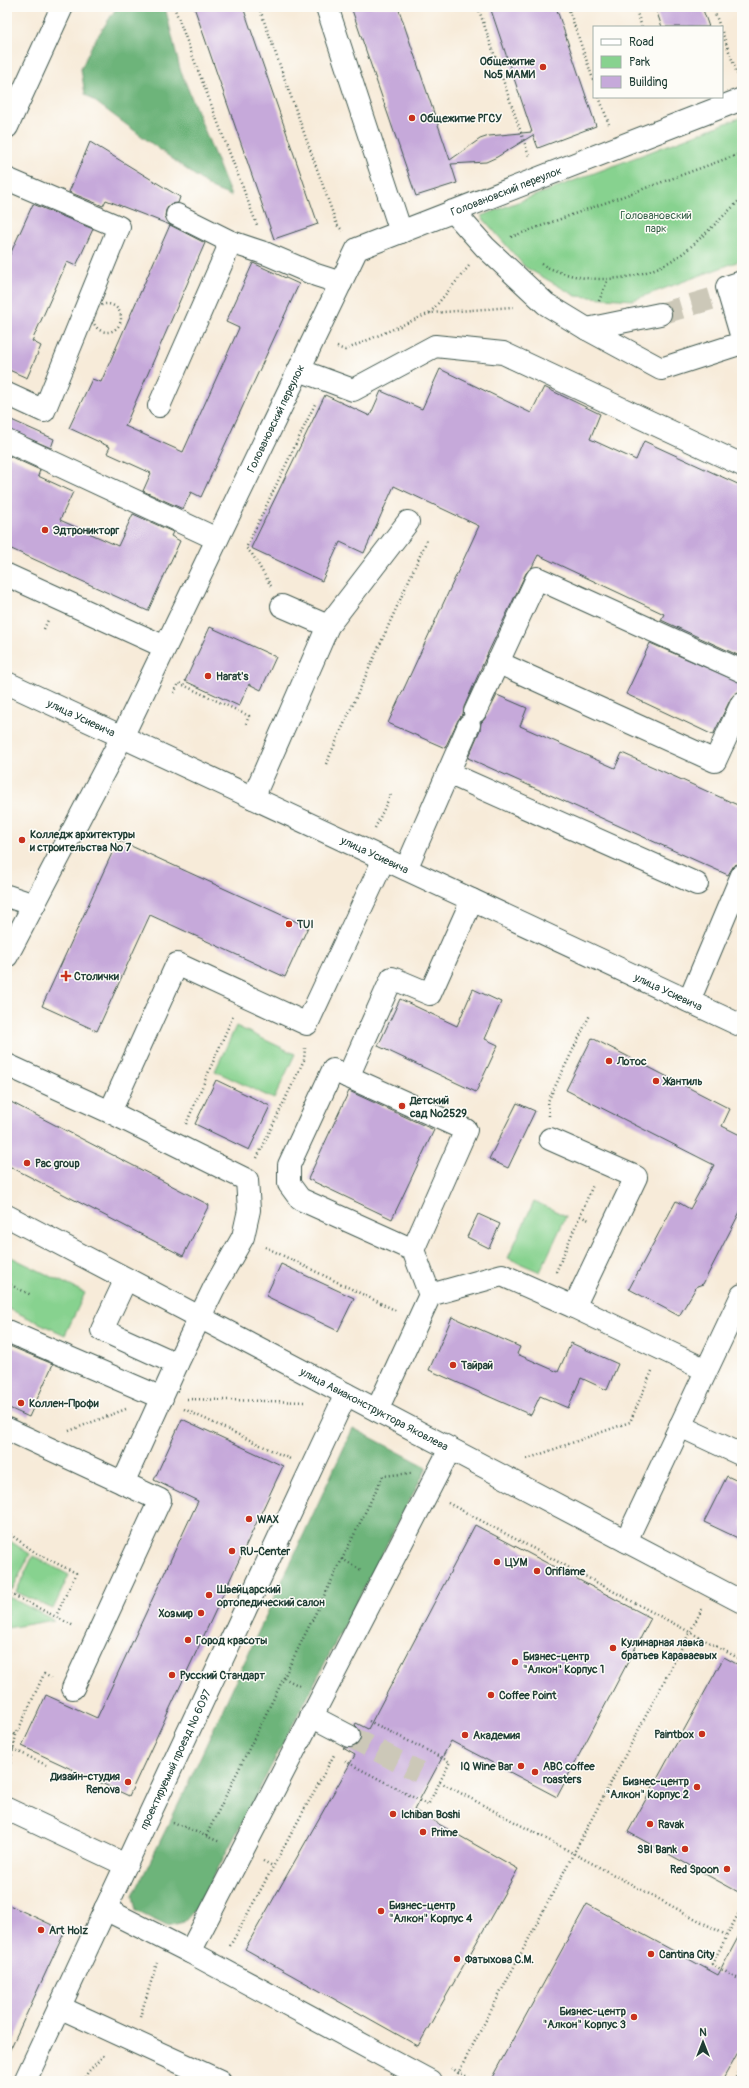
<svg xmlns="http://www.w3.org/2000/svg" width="749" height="2088" font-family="Pangolin,sans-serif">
  <rect width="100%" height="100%" fill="#fdfcf7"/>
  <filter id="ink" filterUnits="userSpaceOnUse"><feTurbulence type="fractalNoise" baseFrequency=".025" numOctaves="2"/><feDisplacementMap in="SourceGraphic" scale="8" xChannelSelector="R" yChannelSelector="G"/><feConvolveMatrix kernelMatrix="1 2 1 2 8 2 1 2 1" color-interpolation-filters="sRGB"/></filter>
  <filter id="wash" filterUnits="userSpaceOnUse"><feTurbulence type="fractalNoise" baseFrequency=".012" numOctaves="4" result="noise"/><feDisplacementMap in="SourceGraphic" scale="16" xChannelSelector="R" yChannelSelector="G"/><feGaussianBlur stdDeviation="0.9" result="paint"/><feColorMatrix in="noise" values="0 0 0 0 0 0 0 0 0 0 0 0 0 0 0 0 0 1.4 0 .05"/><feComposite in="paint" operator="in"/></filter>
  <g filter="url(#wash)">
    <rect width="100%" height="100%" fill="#f7ebd9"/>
    <path fill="#87d28f" stroke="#538862" d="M742,117V260L633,300L576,296L525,267L481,216Z
      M236,1026L295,1054L274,1099L215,1071Z
      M534,1201L566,1216L540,1272L508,1258Z
      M7,1255L85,1293L65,1335L7,1308Z
      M7,1539L30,1554L12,1590L7,1587Z
      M33,1556L69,1575L53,1609L16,1592Z
      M7,1596L54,1620L7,1628Z"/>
    <path fill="#6db47a" stroke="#467857" d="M117,7H165L180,69L231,196L213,189L85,94L81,69L92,45Z
      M353,1428L427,1467L199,1905L184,1922L167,1926L136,1911L133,1896L180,1801Z"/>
    <g id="blocks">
      <path fill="#c6a9da" d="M194,7H243L318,224L274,239Z
        M351,7H398L450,160L480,139L489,136L532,132L490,7H556L596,126L538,148L533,135L497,157L486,162L451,164L457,183L416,196Z
        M655,7H702L709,27H662Z
        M90,142L180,197L178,203L170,204L166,210L165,216L170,225L106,200L103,206L69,192Z
        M33,204L93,229L76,266L67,262L32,341L41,346L27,378L7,369V261Z
        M170,225L205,243L125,426L183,452L239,328L226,322L253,263L299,284L201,497L191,492L183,509L143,491L151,473L107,453L110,447L69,428L92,379L101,382Z
        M440,369L531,413L544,387L600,414L590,439L636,460L644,441L742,486V657L661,620L664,614L538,555L532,567L526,573L486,657L464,707L463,714L458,720L445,748L388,723L479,526L394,486L364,553L340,542L322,581L251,548L325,395L370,416L381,391L422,409Z
        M7,418L54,439L51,448L7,429Z
        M7,455L40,470L38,476L73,492L60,520L118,546L133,514L173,532L171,536L180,541L148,611L7,547Z
        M210,627L276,657L261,690L249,684L239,706L185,681Z
        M650,643L742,683L740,691L731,698L713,735L626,694Z
        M497,695L527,708L520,726L615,768L622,753L742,807V863L734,865L728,875L468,758L480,730L481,723L486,717Z
        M118,840L308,927L285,977L150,915L97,1031L42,1006Z
        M473,989L501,1002L485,1039L498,1045L476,1092L378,1046L400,999L457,1026Z
        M592,1038L730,1109L722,1126L742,1136V1208L703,1284L697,1286L679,1316L629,1289L676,1201L690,1209L714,1165L566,1090Z
        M216,1080L270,1106L249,1150L195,1124Z
        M349,1091L434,1130L392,1219L308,1179Z
        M7,1100L209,1205L183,1256L7,1165Z
        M517,1103L535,1111L508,1168L489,1159Z
        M478,1214L500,1224L489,1248L467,1237Z
        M281,1264L354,1298L338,1331L266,1296Z
        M452,1317L520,1347L517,1354L558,1372L571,1343L618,1364L607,1390L581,1378L568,1408L540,1396L531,1415L429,1370Z
        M7,1345L53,1364L29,1417L7,1407Z
        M182,1419L283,1466L129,1796L22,1746L46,1695L97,1718L198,1501L154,1480Z
        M727,1476L742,1483V1540L704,1522Z
        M475,1525L651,1618L557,1797L451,1741L414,1810L518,1869L418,2046L245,1949L355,1755L343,1748L355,1747L360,1742L361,1735L359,1729L355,1725L356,1723L368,1729Z
        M724,1657L742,1667V1894L628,1832Z
        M7,1904L65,1931L7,2056Z
        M587,1904L718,1975L742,1930V2045L722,2081H490Z"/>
    </g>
  </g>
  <g filter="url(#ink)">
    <use href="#blocks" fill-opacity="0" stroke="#3f574d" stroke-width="1"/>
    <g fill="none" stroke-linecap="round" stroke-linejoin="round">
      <path stroke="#ccc8b8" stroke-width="22" stroke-dasharray="22 11" stroke-linecap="butt" d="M660,314L711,299
        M349,1736L419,1772"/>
      <g stroke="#3f574d" stroke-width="24">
        <g id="minor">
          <path d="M327,7L401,232"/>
          <path d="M7,127L62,7"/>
          <path d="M7,179L119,227L44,411L7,394"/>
          <path d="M453,211L485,247L546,304L587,329L661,369L742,343"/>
          <path d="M177,215L231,242"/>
          <path d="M742,282L727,287L742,338"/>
          <path d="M587,329L660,314"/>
          <path d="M299,370L353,390L435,346L503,353L742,465"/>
          <path d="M159,406L231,242L267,254L316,275L341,283"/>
          <path d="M7,441L217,539"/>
          <path d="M7,575L165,647"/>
          <path d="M282,606L328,626"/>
          <path d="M497,662L715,761L742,703"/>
          <path id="s1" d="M7,683L742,1026"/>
          <path d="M475,712L537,578L742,671"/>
          <path d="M448,773L697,884"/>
          <path d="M253,798L328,626L408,522"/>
          <path d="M406,869L469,725"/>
          <path d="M7,896L34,905"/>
          <path id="s2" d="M7,956L122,737L357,249L742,99"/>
          <path d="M689,1001L742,875"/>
          <path d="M7,1065L110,1112"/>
          <path d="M348,1077L392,978L430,994L472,900"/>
          <path id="s3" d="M7,1216L742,1602"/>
          <path d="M413,1250L300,1199L289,1184V1165L333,1070L466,1130L413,1250L430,1295"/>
          <path d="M126,1279L102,1330L177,1364"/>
          <path d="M574,1307L706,1370"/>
          <path d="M7,1331L162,1398"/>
          <path d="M377,1410L430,1295L502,1275L574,1307L636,1177L550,1139"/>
          <path d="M680,1426L742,1455"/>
          <path d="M7,1429L160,1500L73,1688"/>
          <path d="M123,1483L177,1364L214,1288L243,1237L249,1210L247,1180L110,1112L177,964L307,1024L384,859"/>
          <path d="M626,1541L742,1295"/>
          <path d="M311,1716L349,1736"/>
          <path d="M7,1809L126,1865"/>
          <path d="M105,1909L190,1952"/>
          <path d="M59,2007L220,2081"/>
          <path id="s4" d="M25,2081L346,1394"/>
          <path d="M430,2081L190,1952L450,1449"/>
        </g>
      </g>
      <path stroke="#3f574d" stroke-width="2.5" stroke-dasharray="1 3" stroke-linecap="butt" d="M174,7L257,225
        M259,7L337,225L343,231
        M478,7L529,156
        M568,7L594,82
        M635,7L642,27
        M713,7L720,27
        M722,32L738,76
        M599,97L609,124
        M511,237L742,153
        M541,264C586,288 646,283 687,250C706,234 724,215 742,198
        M599,301L608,279
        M93 318a14 14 0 1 1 28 0a14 14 0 1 1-28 0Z
        M430,313L469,266
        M337,347L345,350L430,313L513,307
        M271,586L252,554L246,548L316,402
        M44,629L48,620
        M174,693L179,683L249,716L245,726
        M326,764L427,540
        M375,828L391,794
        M549,1116L548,1101L590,1015
        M186,1124L233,1016
        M257,1158L304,1060L305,1048
        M580,1216L589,1220
        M265,1247L397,1311
        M556,1272L593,1185
        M7,1283L31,1295
        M187,1399L306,1402
        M184,1409L290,1459
        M69,1431L126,1409
        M527,1459L630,1422L652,1371
        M448,1503L742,1660
        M7,1532L36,1553L76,1573L56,1616
        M342,1559L361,1570
        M7,1592L74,1626
        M284,1678L300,1686
        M7,1730L16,1735
        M13,1749L46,1765
        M345,1761L428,1805L450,1762L369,1721
        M7,1779L16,1735L44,1674L51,1678
        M440,1782L726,1935
        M173,1822L220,1842
        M206,1836L383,1476L411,1473
        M263,1861L273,1866
        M742,1907L712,1964L742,1981
        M230,1946L334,1755
        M140,2017L157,1963
        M451,2068L475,2081
        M83,2081L88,2072L105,2054
        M454,2081L702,1609
        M734,2081L742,2066"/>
      <use href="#minor" stroke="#fff" stroke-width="22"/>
    </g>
  </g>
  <g fill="#c8321e" stroke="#fdfcf7" stroke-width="1.5">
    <circle cx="543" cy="67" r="4"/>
    <circle cx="412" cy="118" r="4"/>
    <circle cx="45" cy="530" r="4"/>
    <circle cx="208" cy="676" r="4"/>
    <circle cx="22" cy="840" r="4"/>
    <circle cx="289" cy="924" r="4"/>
    <path d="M64 970h4v4h4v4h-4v4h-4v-4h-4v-4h4z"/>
    <circle cx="609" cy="1061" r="4"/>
    <circle cx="656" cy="1081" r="4"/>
    <circle cx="402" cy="1106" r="4"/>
    <circle cx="27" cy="1163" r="4"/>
    <circle cx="453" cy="1365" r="4"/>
    <circle cx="21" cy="1403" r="4"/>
    <circle cx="249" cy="1519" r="4"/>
    <circle cx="232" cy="1551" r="4"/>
    <circle cx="497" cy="1562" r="4"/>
    <circle cx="537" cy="1571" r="4"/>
    <circle cx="209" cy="1595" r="4"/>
    <circle cx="201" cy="1613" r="4"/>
    <circle cx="188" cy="1640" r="4"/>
    <circle cx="613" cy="1648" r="4"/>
    <circle cx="515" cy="1662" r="4"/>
    <circle cx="172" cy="1675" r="4"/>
    <circle cx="491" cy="1695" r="4"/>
    <circle cx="702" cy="1734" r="4"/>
    <circle cx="465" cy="1735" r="4"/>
    <circle cx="521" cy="1766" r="4"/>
    <circle cx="535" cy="1772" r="4"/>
    <circle cx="128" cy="1782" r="4"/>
    <circle cx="697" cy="1787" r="4"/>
    <circle cx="393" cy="1814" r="4"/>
    <circle cx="650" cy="1824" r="4"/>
    <circle cx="423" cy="1832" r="4"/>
    <circle cx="685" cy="1849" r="4"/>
    <circle cx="727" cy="1869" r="4"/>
    <circle cx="381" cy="1911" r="4"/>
    <circle cx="41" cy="1930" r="4"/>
    <circle cx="651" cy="1954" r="4"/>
    <circle cx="457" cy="1959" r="4"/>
    <circle cx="634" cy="2017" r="4"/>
  </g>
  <g text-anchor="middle" stroke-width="3" stroke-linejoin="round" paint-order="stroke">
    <g font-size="11" font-weight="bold" fill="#1f3d34" stroke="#fdfcf7" text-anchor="start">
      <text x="535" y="65" text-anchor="end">Общежитие<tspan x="535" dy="13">№5 МАМИ</tspan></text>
      <text x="420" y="122">Общежитие РГСУ</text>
      <text x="53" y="534">Эдтроникторг</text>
      <text x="216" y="680">Harat's</text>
      <text x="30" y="838">Колледж архитектуры<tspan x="30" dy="13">и строительства № 7</tspan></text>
      <text x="297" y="928">TUI</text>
      <text x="74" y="980">Столички</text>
      <text x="617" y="1065">Лотос</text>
      <text x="664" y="1085">Жантиль</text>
      <text x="410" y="1104">Детский<tspan x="410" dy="13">сад №2529</tspan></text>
      <text x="35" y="1167">Pac group</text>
      <text x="461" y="1369">Тайрай</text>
      <text x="29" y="1407">Коллен-Профи</text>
      <text x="257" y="1523">WAX</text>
      <text x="240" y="1555">RU-Center</text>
      <text x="505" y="1566">ЦУМ</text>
      <text x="545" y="1575">Oriflame</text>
      <text x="217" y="1593">Швейцарский<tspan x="217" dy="13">ортопедический салон</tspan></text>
      <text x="193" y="1617" text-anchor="end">Хозмир</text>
      <text x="196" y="1644">Город красоты</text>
      <text x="621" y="1646">Кулинарная лавка<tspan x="621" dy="13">братьев Караваевых</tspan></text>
      <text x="523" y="1660">Бизнес-центр<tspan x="523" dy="13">"Алкон" Корпус 1</tspan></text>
      <text x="180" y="1679">Русский Стандарт</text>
      <text x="499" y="1699">Coffee Point</text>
      <text x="694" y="1738" text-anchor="end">Paintbox</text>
      <text x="473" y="1739">Академия</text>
      <text x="513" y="1770" text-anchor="end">IQ Wine Bar</text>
      <text x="543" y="1770">ABC coffee<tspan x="543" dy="13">roasters</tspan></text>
      <text x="120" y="1780" text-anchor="end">Дизайн-студия<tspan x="120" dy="13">Renova</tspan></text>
      <text x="689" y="1785" text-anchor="end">Бизнес-центр<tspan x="689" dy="13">"Алкон" Корпус 2</tspan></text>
      <text x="401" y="1818">Ichiban Boshi</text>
      <text x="658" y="1828">Ravak</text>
      <text x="431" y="1836">Prime</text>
      <text x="677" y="1853" text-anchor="end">SBI Bank</text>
      <text x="719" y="1873" text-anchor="end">Red Spoon</text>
      <text x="389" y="1909">Бизнес-центр<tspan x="389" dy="13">"Алкон" Корпус 4</tspan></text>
      <text x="49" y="1934">Art Holz</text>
      <text x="659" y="1958">Cantina City</text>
      <text x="465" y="1963">Фатыхова С.М.</text>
      <text x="626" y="2015" text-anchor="end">Бизнес-центр<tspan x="626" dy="13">"Алкон" Корпус 3</tspan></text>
    </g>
    <g font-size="11" fill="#1f3d34" stroke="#fdfcf7">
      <text dy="4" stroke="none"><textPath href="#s2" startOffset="949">Головановский переулок</textPath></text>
      <text dy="4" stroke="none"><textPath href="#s2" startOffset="601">Головановский переулок</textPath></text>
      <text dy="4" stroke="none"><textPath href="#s1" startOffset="82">улица Усиевича</textPath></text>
      <text dy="4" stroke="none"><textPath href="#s1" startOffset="406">улица Усиевича</textPath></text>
      <text dy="4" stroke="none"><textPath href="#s1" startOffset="730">улица Усиевича</textPath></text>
      <text dy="4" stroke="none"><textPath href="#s3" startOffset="415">улица Авиаконструктора Яковлева</textPath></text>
      <text dy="4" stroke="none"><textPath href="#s4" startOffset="355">проектируемый проезд № 6097</textPath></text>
    </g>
    <g font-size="11" fill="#39624b" stroke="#fdfcf7">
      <text x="656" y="219">Головановский<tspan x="656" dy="13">парк</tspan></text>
    </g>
  </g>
  <rect width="749" height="2088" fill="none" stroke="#fdfcf7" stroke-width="24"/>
  <rect x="593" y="26" width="130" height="72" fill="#fdfcf7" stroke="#a4b0a9"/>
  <rect x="601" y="39" width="20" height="6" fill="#ffffff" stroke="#a4b0a9"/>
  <text x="629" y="46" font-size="12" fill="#1f3d34">Road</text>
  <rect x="601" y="56" width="20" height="12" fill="#87d28f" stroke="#a4b0a9"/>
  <text x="629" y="66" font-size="12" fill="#1f3d34">Park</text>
  <rect x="601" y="76" width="20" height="12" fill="#c6a9da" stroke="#a4b0a9"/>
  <text x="629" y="86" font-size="12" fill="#1f3d34">Building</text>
  <g transform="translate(703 2042)" stroke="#fdfcf7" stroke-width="3" paint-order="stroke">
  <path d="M0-3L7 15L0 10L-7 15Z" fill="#1f3d34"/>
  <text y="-6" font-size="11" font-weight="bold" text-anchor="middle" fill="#1f3d34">N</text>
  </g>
</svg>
